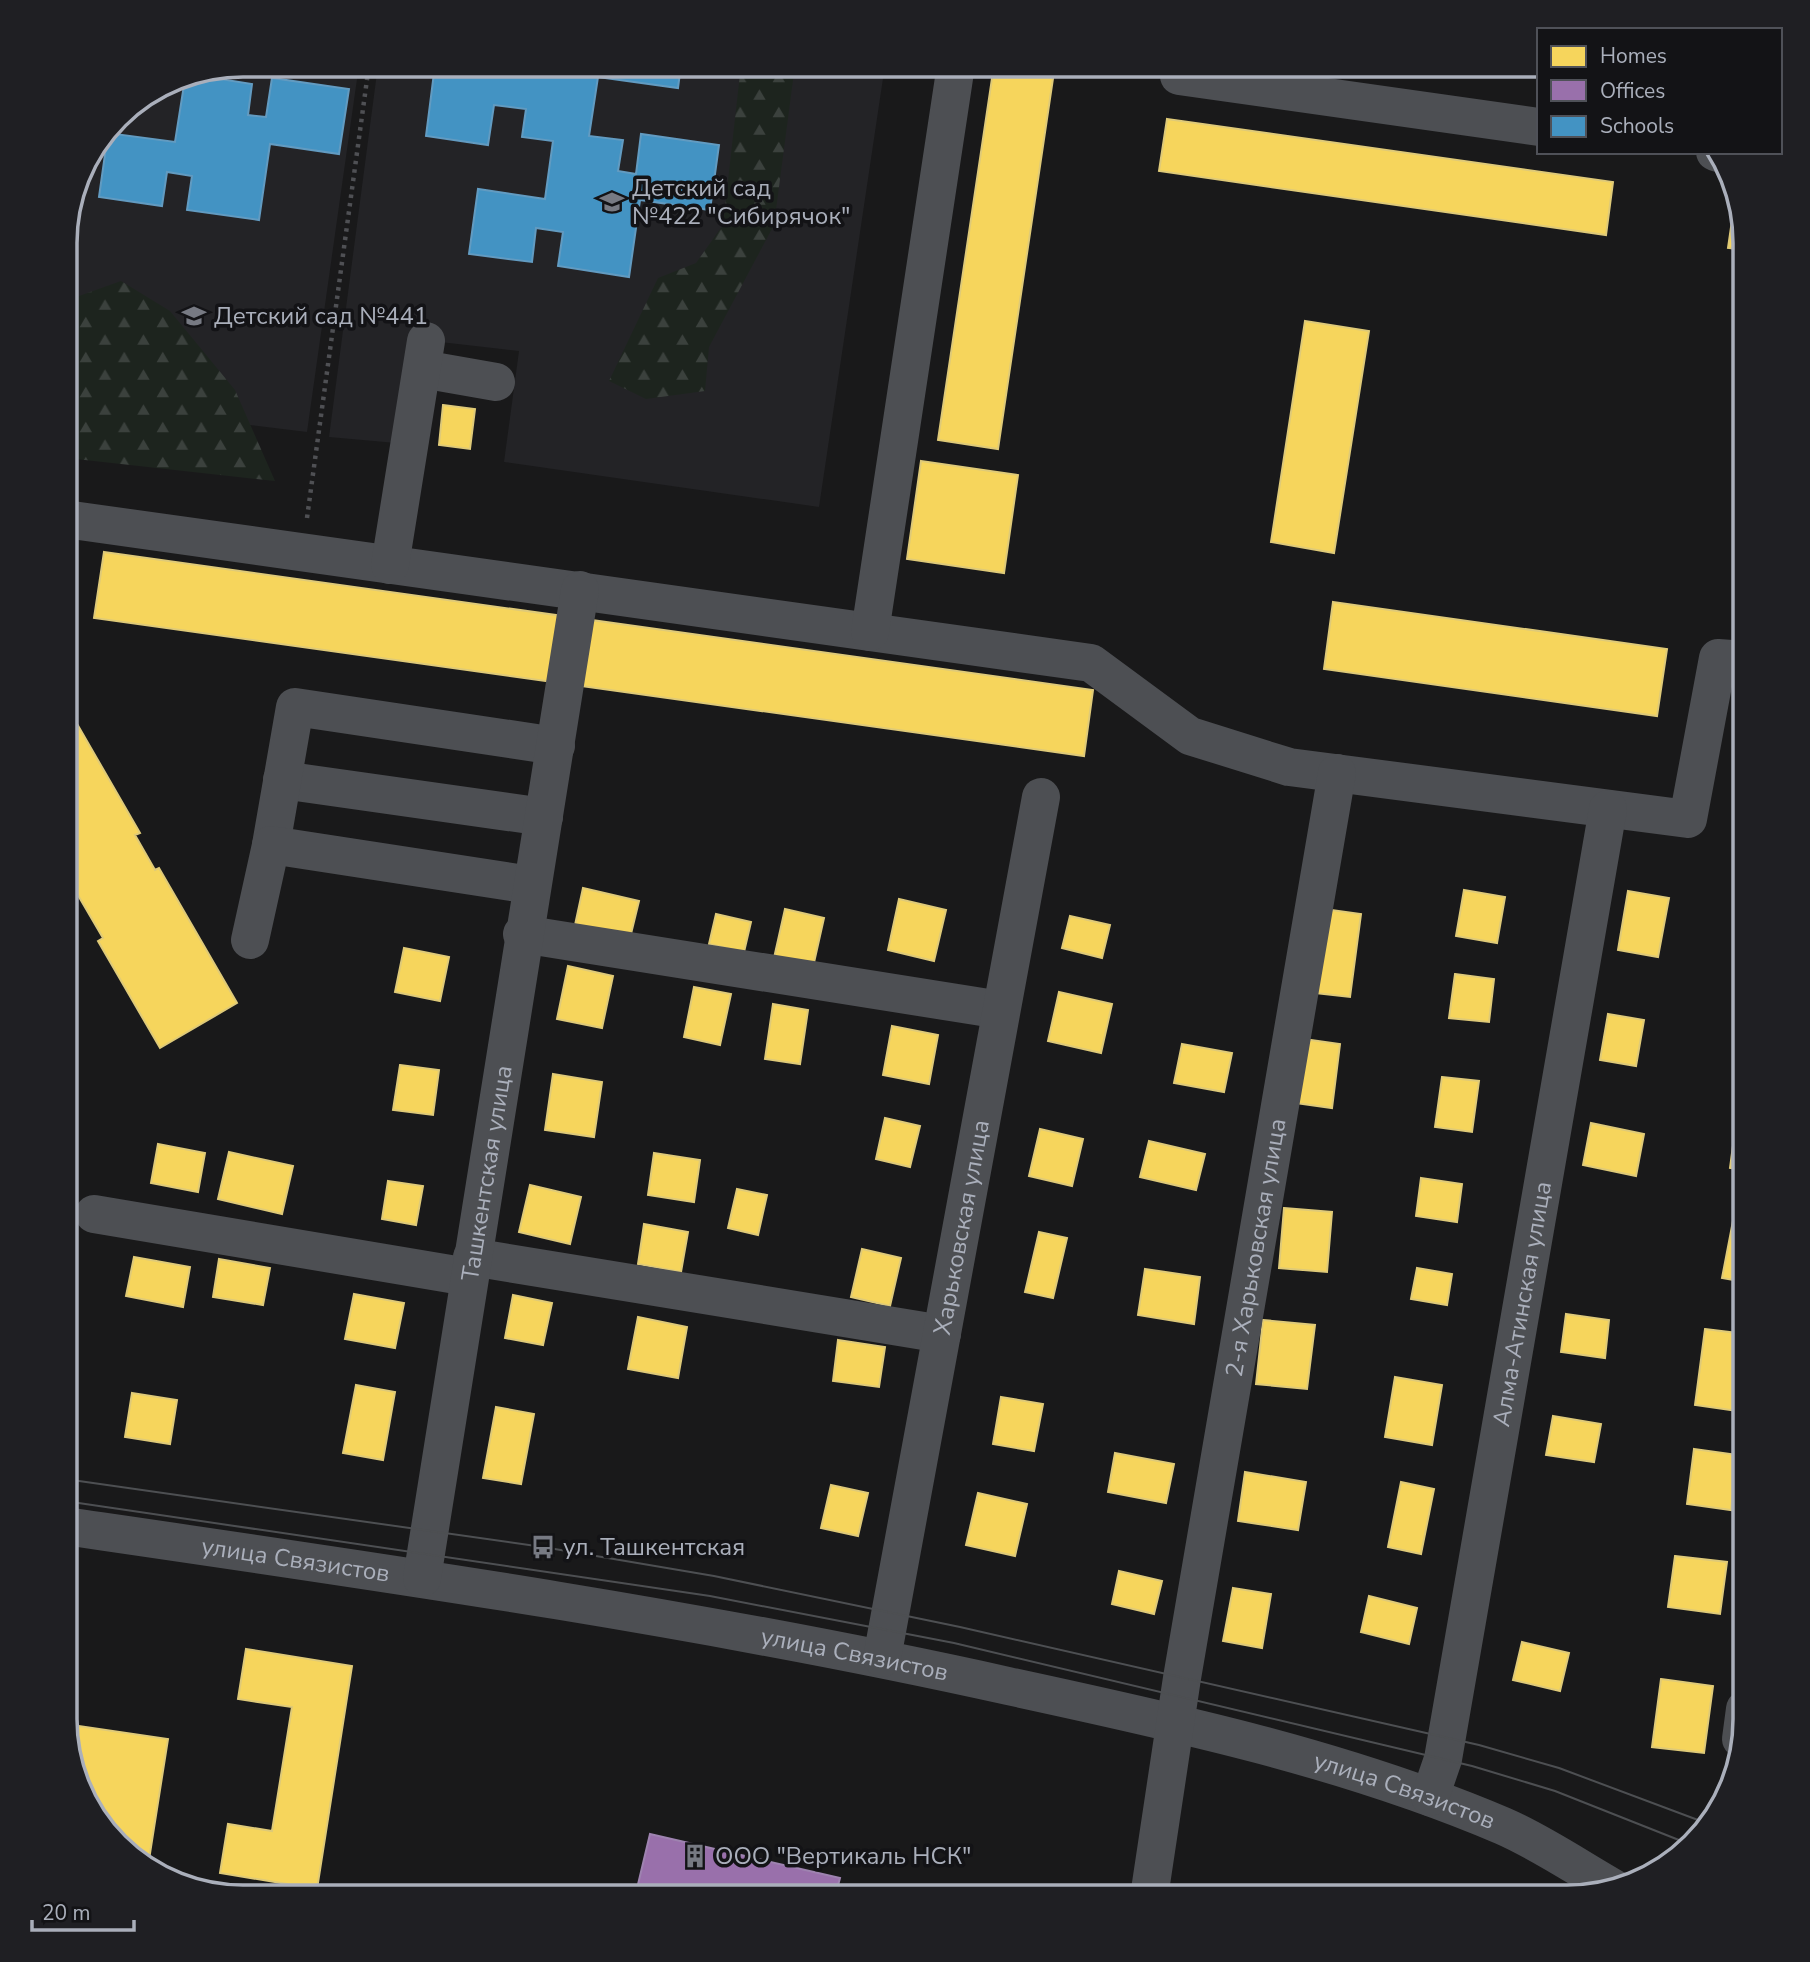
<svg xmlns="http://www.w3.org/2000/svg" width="1810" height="1962" font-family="'Nunito Sans',sans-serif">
  <defs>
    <pattern id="forest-firs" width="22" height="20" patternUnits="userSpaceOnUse" patternTransform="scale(1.75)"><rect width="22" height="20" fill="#1d241e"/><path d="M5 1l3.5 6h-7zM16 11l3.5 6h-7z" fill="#3b413d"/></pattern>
  </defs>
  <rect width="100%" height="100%" fill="#19191a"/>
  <path fill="#232326" d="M243,65H359L307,432L65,402V231L83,164L125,109L175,78Z
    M378,65H885L819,507L504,462L519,351L414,339L396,443L329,437Z"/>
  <path fill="url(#forest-firs)" d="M741,65H795L774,225L709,347L705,391L646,399L609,381L658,278L696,263L723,225Z
    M121,281L170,311L235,390L275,481L76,459L65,397V301Z"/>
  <path fill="#f6d55c" stroke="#dfca78" stroke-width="2" d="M994,65H1055L998,449L938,440Z
    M1167,119L1613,182L1606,235L1159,171Z
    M1736,193L1745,242V250L1728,248Z
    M1305,321L1369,331L1334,553L1271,542Z
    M443,405L475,409L470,449L439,445Z
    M921,461L1018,475L1004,573L907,559Z
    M104,552L1093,690L1084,756L94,618Z
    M1333,602L1667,649L1657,716L1324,669Z
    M65,703L140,833L135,835L155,870L159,868L237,1003L160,1048L98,941L103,938L65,873Z
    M583,888L639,901L630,938L575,925Z
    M1464,890L1505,897L1497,943L1456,936Z
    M1628,891L1669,898L1658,957L1618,950Z
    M899,899L946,910L934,961L888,950Z
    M1317,908L1361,914L1350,997L1307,992Z
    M785,909L824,918L813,967L774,958Z
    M716,914L751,922L744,952L709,944Z
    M1070,916L1110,925L1102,958L1062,948Z
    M404,948L449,957L440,1001L395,992Z
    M568,966L613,976L602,1028L557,1019Z
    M1455,974L1494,979L1489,1022L1449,1018Z
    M694,987L731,994L720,1045L684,1037Z
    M1059,992L1112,1004L1101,1053L1048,1041Z
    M773,1004L808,1010L800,1064L765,1059Z
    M1743,1011H1745V1069L1736,1068Z
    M1608,1014L1644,1020L1636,1066L1600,1060Z
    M892,1026L938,1035L929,1084L883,1075Z
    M1304,1039L1340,1044L1332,1108L1295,1103Z
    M1182,1044L1232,1053L1224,1092L1174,1083Z
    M400,1065L439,1070L433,1115L393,1110Z
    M553,1074L602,1082L594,1137L545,1130Z
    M1442,1077L1479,1081L1472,1132L1435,1127Z
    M1737,1116L1745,1118V1170L1730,1168Z
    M885,1118L920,1126L910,1167L876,1159Z
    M1591,1123L1644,1134L1636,1176L1583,1165Z
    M1040,1129L1083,1139L1072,1186L1029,1176Z
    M1149,1141L1205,1154L1196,1190L1140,1177Z
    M158,1144L205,1153L198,1192L151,1183Z
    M229,1152L293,1166L282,1214L218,1199Z
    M654,1153L700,1160L694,1202L648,1195Z
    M1421,1178L1462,1184L1457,1222L1416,1216Z
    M388,1181L423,1186L416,1225L382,1219Z
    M530,1185L581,1197L570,1244L519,1232Z
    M737,1189L767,1195L758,1235L728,1228Z
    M1284,1208L1332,1212L1327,1272L1279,1268Z
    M1733,1221L1745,1223V1282L1722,1278Z
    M644,1224L688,1232L681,1272L638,1264Z
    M1039,1232L1067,1238L1053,1298L1025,1292Z
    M862,1249L901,1258L890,1306L851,1297Z
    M134,1257L190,1267L183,1307L126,1296Z
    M219,1259L270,1268L263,1305L213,1297Z
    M1417,1268L1452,1274L1447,1305L1411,1299Z
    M1145,1269L1200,1277L1194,1324L1138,1315Z
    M354,1294L404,1303L395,1348L345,1339Z
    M513,1295L552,1303L543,1345L505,1338Z
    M1566,1314L1609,1320L1605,1358L1561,1352Z
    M638,1317L687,1327L678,1378L628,1369Z
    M1263,1320L1315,1325L1307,1389L1256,1384Z
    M1705,1329L1745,1334V1412L1695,1405Z
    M838,1340L885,1347L879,1387L833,1381Z
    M1395,1377L1442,1385L1432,1445L1385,1437Z
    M356,1385L395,1392L383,1460L343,1453Z
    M132,1393L177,1400L170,1444L125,1437Z
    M1001,1397L1043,1404L1034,1451L993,1444Z
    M496,1407L534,1414L521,1484L483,1478Z
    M1553,1416L1601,1424L1594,1462L1546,1455Z
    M1694,1449L1738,1455L1731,1510L1687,1504Z
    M1115,1453L1174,1464L1166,1503L1108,1492Z
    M1245,1472L1306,1482L1298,1530L1238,1521Z
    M1401,1482L1434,1489L1421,1554L1388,1547Z
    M831,1485L868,1493L858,1536L821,1528Z
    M978,1493L1027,1504L1015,1556L966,1545Z
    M1675,1556L1727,1562L1720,1614L1668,1607Z
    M1119,1571L1162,1581L1154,1614L1112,1604Z
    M1233,1588L1271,1594L1262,1648L1223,1641Z
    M1369,1596L1417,1608L1409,1644L1361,1632Z
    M1522,1642L1569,1653L1560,1691L1513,1680Z
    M246,1649L352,1666L317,1889L220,1873L228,1824L272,1831L292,1707L238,1699Z
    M1661,1679L1713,1686L1704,1753L1652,1747Z
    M65,1724L168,1739L148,1866L102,1828L74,1777Z"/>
  <path fill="#9970ab" stroke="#9e83b0" stroke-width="2" d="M650,1834L840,1878L835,1897H635Z"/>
  <path fill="#4393c3" stroke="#629bc1" stroke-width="2" d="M435,65L507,75L509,65H681L678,88L598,77L589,136L623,140L618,171L636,174L641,134L719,145L710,210L640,200L629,277L558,266L563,232L536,228L532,262L469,254L478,189L545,199L553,141L522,137L526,109L494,105L488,145L426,136Z
    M221,69L220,79L252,84L248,115L266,117L272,78L349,89L339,154L270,144L259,220L187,210L192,176L167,172L162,206L99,197L108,133L175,142L184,85L167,83L175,78Z"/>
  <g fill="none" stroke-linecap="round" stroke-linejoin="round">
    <path stroke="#4f5054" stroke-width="4.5" stroke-dasharray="3.5 5" stroke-linecap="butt" d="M307,518L369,65"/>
    <g stroke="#4d4f53" stroke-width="38">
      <path d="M1179,76L1539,127"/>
      <path d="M1715,152L1718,153"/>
      <path d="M422,369L496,382"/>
      <path d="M65,519L1091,663L1190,736L1289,767L1688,819L1718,658L1745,660"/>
      <path d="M390,565L426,341"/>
      <path d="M870,632L956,65"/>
      <path d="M282,780L544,817"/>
      <path d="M271,845L295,707L556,746"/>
      <path d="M522,934L1001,1010"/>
      <path d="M250,940L271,845L531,885"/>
      <path d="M94,1214L468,1277"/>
      <path d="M472,1257L942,1334"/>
      <path id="s1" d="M65,1526C381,1572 697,1617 1008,1686C1175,1722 1346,1759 1503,1826C1542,1843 1578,1868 1615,1889"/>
      <path id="s2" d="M422,1578L580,590"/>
      <path id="s3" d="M882,1658L1041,797"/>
      <path d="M1741,1739L1745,1709"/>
      <path id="s4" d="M1430,1797L1443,1759L1608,809"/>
      <path id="s5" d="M1149,1897L1182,1678L1337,773"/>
    </g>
    <path stroke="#4d4f52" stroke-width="2" d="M65,1479L543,1547L714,1576L960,1627L1479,1745L1559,1768L1706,1823
      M65,1501L710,1596L954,1643L1472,1766L1555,1791L1689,1844"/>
  </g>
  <defs>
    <g id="school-bare" transform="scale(1.89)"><path d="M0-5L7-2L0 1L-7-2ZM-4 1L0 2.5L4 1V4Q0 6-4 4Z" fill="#777a83" stroke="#131316" stroke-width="2.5" paint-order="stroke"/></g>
    <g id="bus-bare" transform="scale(1.89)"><path d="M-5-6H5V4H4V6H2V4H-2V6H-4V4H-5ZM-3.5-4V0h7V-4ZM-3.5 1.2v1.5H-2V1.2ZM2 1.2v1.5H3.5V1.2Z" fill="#777a83" stroke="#131316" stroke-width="2.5" paint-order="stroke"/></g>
    <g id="building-bare" transform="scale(1.89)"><path d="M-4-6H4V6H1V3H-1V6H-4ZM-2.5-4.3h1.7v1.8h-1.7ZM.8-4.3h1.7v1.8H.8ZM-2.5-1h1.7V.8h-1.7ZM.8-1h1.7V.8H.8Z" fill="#777a83" stroke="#131316" stroke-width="2.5" paint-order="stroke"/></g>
  </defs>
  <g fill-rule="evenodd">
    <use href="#school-bare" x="612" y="202"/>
    <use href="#school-bare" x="194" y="316"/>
    <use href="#bus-bare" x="543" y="1547"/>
    <use href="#building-bare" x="695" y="1856"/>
  </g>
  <g text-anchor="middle" stroke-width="7" stroke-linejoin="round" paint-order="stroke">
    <g font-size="24" fill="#aaafbb" stroke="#131316" text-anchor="start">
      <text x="632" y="196">Детский сад<tspan x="632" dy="28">№422 "Сибирячок"</tspan></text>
      <text x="214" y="324">Детский сад №441</text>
      <text x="563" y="1555">ул. Ташкентская</text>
      <text x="715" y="1864">ООО "Вертикаль НСК"</text>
    </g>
    <g font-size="24" fill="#aaafbb" stroke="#131316">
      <text dy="8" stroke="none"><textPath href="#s2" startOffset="410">Ташкентская улица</textPath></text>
      <text dy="8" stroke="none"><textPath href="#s3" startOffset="438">Харьковская улица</textPath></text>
      <text dy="8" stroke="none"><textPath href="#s5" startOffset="658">2-я Харьковская улица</textPath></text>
      <text dy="8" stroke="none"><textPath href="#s4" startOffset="502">Алма-Атинская улица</textPath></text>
      <text dy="8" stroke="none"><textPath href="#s1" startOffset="233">улица Связистов</textPath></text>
      <text dy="8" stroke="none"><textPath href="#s1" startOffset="800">улица Связистов</textPath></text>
      <text dy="8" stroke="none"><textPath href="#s1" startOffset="1367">улица Связистов</textPath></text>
    </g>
  </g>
  <path d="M0 0H1810V1962H0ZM243 77H1567A166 166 0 0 1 1733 243V1719A166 166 0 0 1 1567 1885H243A166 166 0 0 1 77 1719V243A166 166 0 0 1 243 77Z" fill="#1f1f23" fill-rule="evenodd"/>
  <path fill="none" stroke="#aaafbb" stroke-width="3.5" d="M243 77H1567A166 166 0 0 1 1733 243V1719A166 166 0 0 1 1567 1885H243A166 166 0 0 1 77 1719V243A166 166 0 0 1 243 77Z"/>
  <rect x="1537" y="28" width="245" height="126" fill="#131316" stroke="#4f5158" stroke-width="2"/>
  <rect x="1551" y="46" width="35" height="21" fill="#f6d55c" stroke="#4f5158" stroke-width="2"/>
  <text x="1600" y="63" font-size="21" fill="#aaafbb">Homes</text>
  <rect x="1551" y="80" width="35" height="21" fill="#9970ab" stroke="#4f5158" stroke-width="2"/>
  <text x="1600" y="98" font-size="21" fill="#aaafbb">Offices</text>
  <rect x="1551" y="116" width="35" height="21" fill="#4393c3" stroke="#4f5158" stroke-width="2"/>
  <text x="1600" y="133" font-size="21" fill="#aaafbb">Schools</text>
  <path d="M32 1920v10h102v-10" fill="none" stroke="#aaafbb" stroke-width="3.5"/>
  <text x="42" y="1920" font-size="21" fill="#aaafbb" stroke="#131316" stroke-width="5" paint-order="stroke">20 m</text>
</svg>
